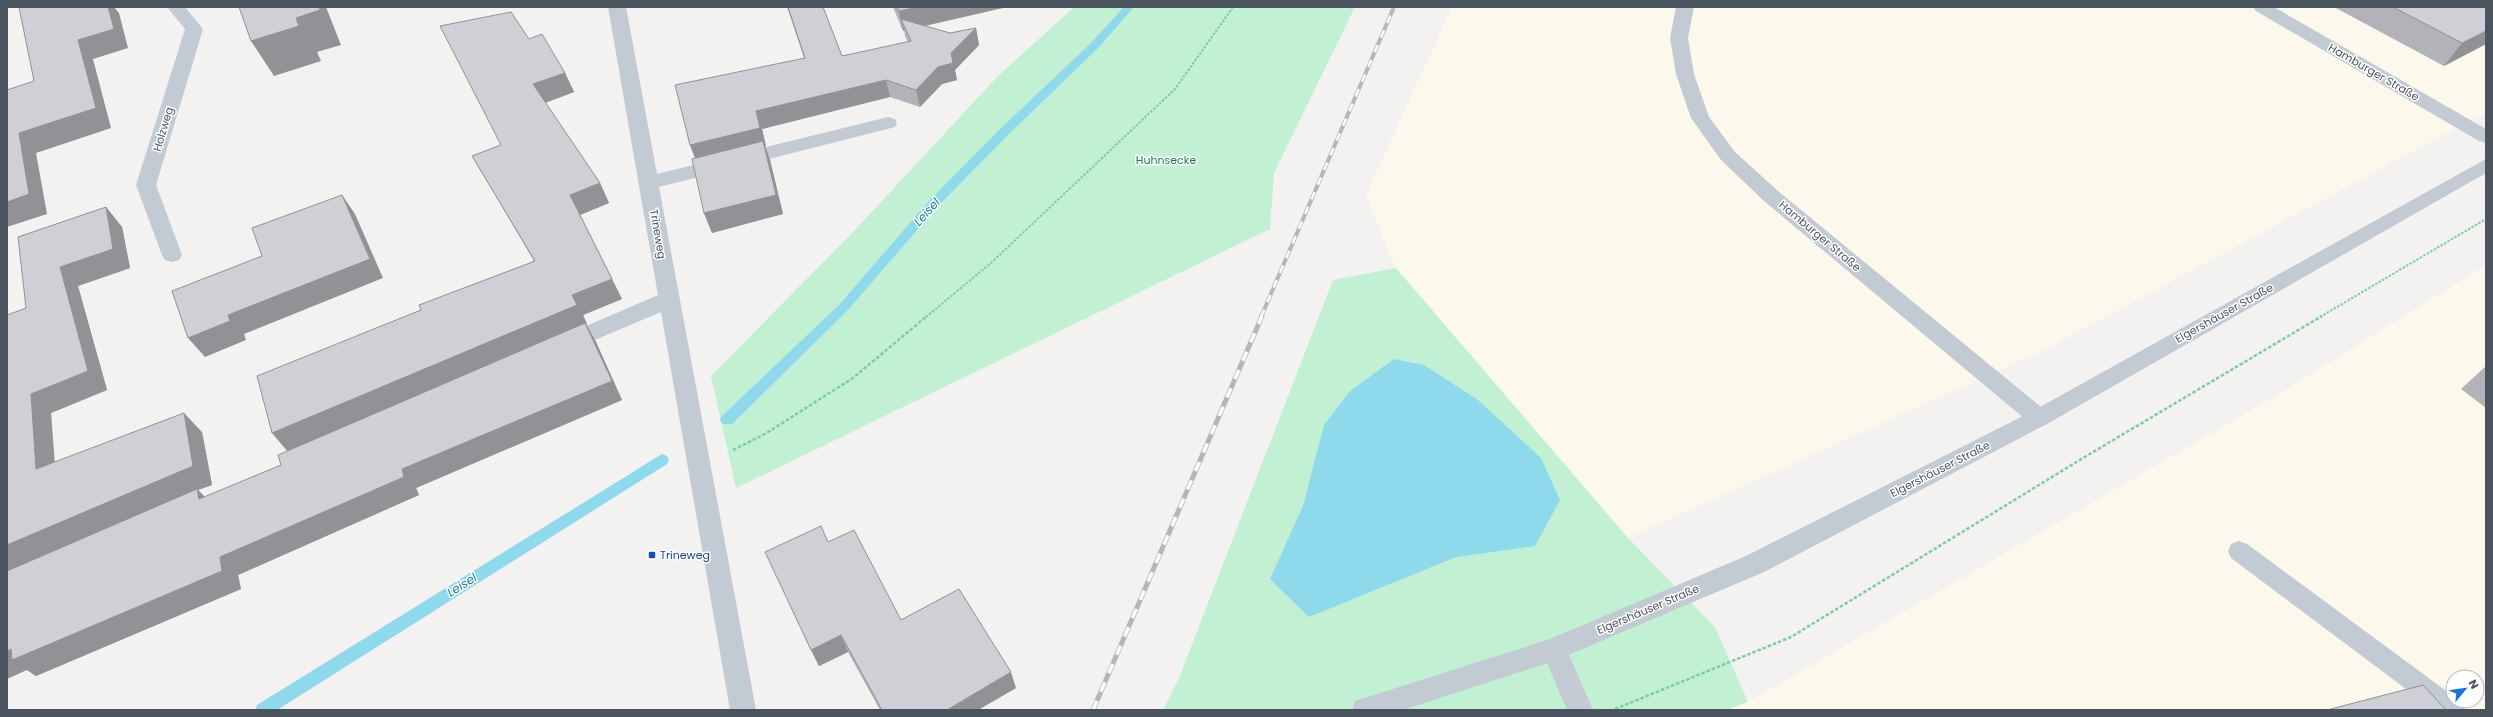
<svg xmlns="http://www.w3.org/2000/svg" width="2493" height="717" font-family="Poppins,sans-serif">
  <rect width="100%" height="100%" fill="#f4f1f1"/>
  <path fill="#fcf8ec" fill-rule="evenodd" d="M1452,7H2486V112L2046,349L1628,538L1395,268L1366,195Z
    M2486,265V710H1726L1748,702L2274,397ZM2453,677H2477V701H2453Z"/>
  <path fill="#c1f0d3" d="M1074,7H1355L1274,173L1270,229L736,488L711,376L855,230L997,77Z
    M1396,268L1628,538L1715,627L1748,702L1726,710H1163L1179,678L1333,280Z"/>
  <path fill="#8ed9ec" d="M1394,359L1424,365L1478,400L1541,458L1560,500L1535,546L1456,557L1309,617L1270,579L1303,506L1324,425L1350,391Z"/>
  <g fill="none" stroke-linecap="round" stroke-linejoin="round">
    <path fill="#8ed9ec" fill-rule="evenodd" d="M1124,7H1134L1098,48L1008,135L936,208L848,310L732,424H722L720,420L722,416L840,304L928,202L1000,129L1090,44Z
      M662,454L667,456L669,460L667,464L277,710H255L257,705Z"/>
    <path stroke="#79cea4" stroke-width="2" stroke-dasharray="2.5 1.5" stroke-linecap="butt" d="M926,317L991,263L1175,89L1233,7
      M2320,317L2486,219"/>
    <path stroke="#79cea4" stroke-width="2.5" stroke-dasharray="3.5 2" stroke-linecap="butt" d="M733,450L765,434L853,378L927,316
      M1615,709L1791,637L2083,458L2322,316"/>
    <path fill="#c2cbd3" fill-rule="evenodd" d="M2239,541L2247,544L2453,696V701L2462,702L2465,710H2434L2231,558L2228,551L2231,544Z"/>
    <path fill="#c2cbd3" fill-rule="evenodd" d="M167,7H185L203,29L156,185L182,255L179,260L172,262L165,260L162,255L136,185L185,29Z
      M608,7H626L657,174L888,117L895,119L897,123L895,127L659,187L756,710H730L661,312L564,353L556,351L553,345L556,339L658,295Z
      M1676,7H1694L1688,38L1694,74L1709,117L1735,152L1778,191L2047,412L2050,418L2047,424L2039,427L2031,424L1764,201L1721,160L1691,118L1676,74L1670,38Z
      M2253,7H2274L2486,129V143L2479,141L2256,11Z
      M1554,637L1563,641L1593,710H1567L1541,649L1545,641Z"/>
    <path fill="#c2cbd3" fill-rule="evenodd" d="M2486,159V173L2047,424L1764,572L1554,661L1403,710H1352L1355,701L1550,639L1746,556L2031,412Z"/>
    <g stroke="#b3b6bb" stroke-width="4">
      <path id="rail-far1" d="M1261,317L1394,7"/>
    </g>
    <g stroke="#b3b6bb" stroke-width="5">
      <path id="rail" d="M1093,710L1262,316"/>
    </g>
    <use href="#rail-far1" stroke="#fff" stroke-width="2.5" stroke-dasharray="8" stroke-linecap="butt"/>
    <use href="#rail" stroke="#fff" stroke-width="3.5" stroke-dasharray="10" stroke-linecap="butt"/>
  </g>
  <path fill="#b1b3b8" d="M787,7H823L842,56L908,42L905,36L904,30L903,31L893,7H1007L925,26L950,33L976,28L979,45L955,70L957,80L942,84L920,107L890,97L762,129L766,146H765L770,160L783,214L712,233L704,213L695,158L690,145L804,58Z
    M2334,7H2486V44L2444,66Z
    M529,39L565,73L574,92L545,103L600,183L609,203L580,215L622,299L583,315L587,324H586L596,342L622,400L416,488L419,495L238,575L241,589L36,676L27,670L26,308L106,207L122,227L130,268L78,286L107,390L51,413L55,462L202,432L212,485L198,490L205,497L281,465L288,451L421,310L534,261L472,156L501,145Z
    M2486,366V408L2461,389Z
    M828,542L901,620L1016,688L978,710H880L848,652L819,666L811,650Z"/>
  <path fill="#909296" d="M108,7H114L119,13L128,48L93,59L111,128L36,153L47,214L7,227V202L19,133L78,40Z
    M319,7H326L341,45L317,52L321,61L274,76L251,41L296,18Z
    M918,7H1007L906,30L901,19L904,30L903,31L899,11Z
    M976,28L979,45L955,70L957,80L942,84L920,107L916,90Z
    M2486,31V44L2444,66L2462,43Z
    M565,73L574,92L542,104L533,84Z
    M886,80L890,97L762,129L766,146H765L770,160L783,214L712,233L704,213L697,163L690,145L756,111Z
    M600,183L609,203L580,215L622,299L583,315L587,324H586L596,342L622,400L416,488L419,495L238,575L241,589L36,676L27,670L7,679V651L220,557L404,477L288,452L272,433L572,295L570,195Z
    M342,195L355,214L383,278L244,334L246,340L205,357L188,338L228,315Z
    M106,207L122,227L130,268L78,286L107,390L51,413L56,488L36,469L31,394L60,267Z
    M184,413L202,432L212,485L198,490L216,508L7,572V545Z
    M841,635L848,652L819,666L811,650Z
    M1011,672L1016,688L978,710H947Z"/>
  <path fill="#ced0d6" stroke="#909296" d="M19,7H108L114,29L78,40L96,108L19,133L29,194L7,202V90L34,81Z
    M239,7H319L320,10L296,18L299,26L251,41Z
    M788,7H823L842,56L911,41L901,19L950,33L976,28L951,53L953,63L938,67L916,90L886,80L756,111L760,128L690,145L675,85L805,58Z
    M897,7H918L899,11Z
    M2393,7H2486V31L2462,43Z
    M511,12L529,39L542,34L565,73L533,84L600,183L570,195L612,279L572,295L577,305L272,433L257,376L421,310L419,305L535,261L472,156L501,145L440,26Z
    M763,141L776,195L704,213L692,159Z
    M342,195L370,259L228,315L230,321L188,338L172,291L262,256L252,228Z
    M106,207L113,249L60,267L88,371L31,394L36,469L184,413L193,466L7,545V315L26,308L18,237Z
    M585,323L612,381L402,469L404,477L220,557L222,571L12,660L11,649L7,651V571L197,489L199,499L281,465L278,455Z
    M821,526L828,542L854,530L901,620L959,589L1011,672L947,710H882L841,635L811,650L765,552Z
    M2423,685L2446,710H2327Z"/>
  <rect fill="#1a4fb4" stroke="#fff" stroke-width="1.5" x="648" y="551" width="8" height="8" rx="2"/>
  <g text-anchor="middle" stroke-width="3" stroke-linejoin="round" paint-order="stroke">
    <g font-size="11" fill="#49545f" stroke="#fff">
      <text transform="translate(2374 72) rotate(30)" y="4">Hamburger Straße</text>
      <text transform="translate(163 129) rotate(-73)" y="4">Holzweg</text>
      <text transform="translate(658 234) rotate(80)" y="4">Trineweg</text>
      <text transform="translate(1820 236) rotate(40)" y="4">Hamburger Straße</text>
      <text transform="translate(2224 313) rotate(-29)" y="4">Elgershäuser Straße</text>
      <text transform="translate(1940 469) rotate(-27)" y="4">Elgershäuser Straße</text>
      <text transform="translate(1648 609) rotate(-23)" y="4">Elgershäuser Straße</text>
    </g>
    <g font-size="11" fill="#18824d" stroke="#fff">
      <text x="1166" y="164">Huhnsecke</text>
    </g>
    <g font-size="11" fill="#164399" stroke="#fff" text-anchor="start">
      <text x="660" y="559">Trineweg</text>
    </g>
    <g font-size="12" font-style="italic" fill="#0d809e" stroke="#fff">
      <text transform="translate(927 212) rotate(-48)" y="4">Leisel</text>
      <text transform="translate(462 585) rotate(-32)" y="4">Leisel</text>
    </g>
  </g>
  <rect width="2493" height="717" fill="none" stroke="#49545f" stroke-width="16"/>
  <g transform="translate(2465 689) rotate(61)"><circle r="19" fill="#ffffff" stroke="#b6bbbf"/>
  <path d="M0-3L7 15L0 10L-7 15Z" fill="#1a72e5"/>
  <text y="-6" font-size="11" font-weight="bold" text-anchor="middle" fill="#49545f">N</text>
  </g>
</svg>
